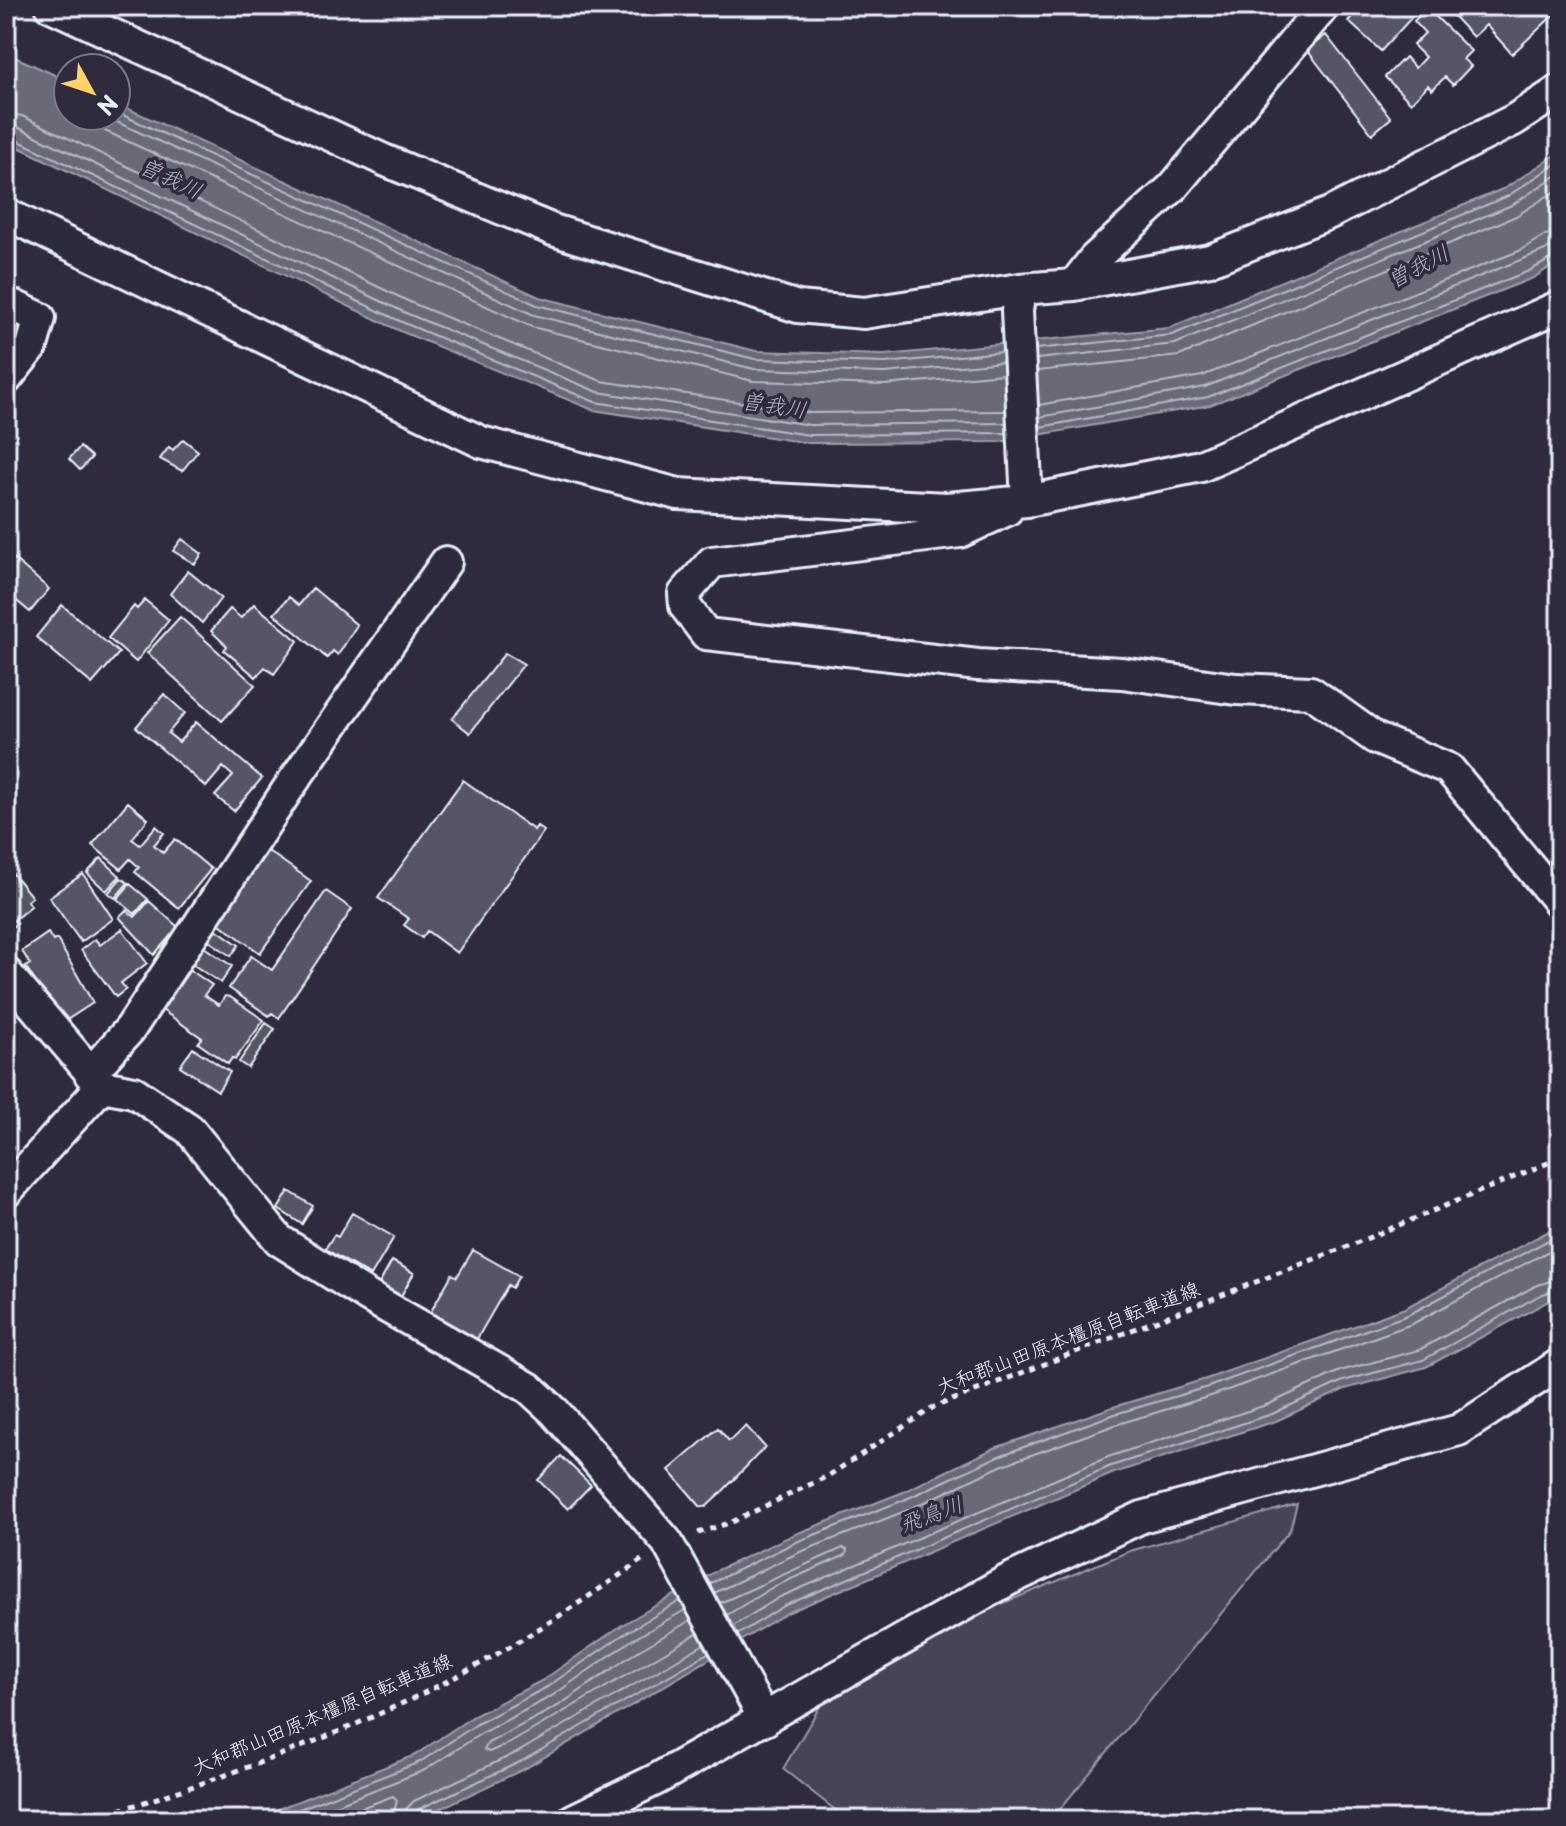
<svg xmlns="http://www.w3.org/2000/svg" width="1566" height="1826" font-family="'Playpen Sans','Klee One',sans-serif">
  <rect width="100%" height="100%" fill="#2f2a3d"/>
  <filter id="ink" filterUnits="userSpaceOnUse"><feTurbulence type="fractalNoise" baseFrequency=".0125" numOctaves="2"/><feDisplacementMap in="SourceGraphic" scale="16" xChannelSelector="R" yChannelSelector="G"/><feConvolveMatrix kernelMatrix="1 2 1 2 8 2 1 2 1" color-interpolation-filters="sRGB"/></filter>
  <g filter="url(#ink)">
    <path fill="#464455" stroke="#979aa6" stroke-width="2" d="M1297,1504L1290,1530L1051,1820H848L783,1769L826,1696L977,1614L1130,1551Z"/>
    <path fill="#696978" stroke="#9c9fab" stroke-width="2" d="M6,53L68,81V116H116V103L539,297L756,351L885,355L1169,328L1505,188L1560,152V261L1533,278L1210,405L999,442L808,443L593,410L400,331L6,141Z
      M1560,1225V1295L1426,1367L1345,1389L1276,1421L1114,1473L787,1613L526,1768L416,1820H250L415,1755L472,1717L543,1680L622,1625L718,1570L793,1535L901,1493L995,1448L1113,1407L1206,1379L1405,1308Z"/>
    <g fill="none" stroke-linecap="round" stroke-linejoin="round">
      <path stroke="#b5bbc5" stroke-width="2" d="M116,112L537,305L755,359L885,363L1002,352
        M6,113L22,116L412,303L601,381L811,413L1005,411
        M89,116L105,131L532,327L753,381L885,385L1003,374
        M104,116L534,315L754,369L885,373L1003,362
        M6,125L17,127L408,314L598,392L810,425L1006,423
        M6,135L404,323L595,402L809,435L1006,433
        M1036,349L1172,335L1508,196L1560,161
        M1037,359L1175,344L1512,205L1560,173
        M1037,371L1179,356L1516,216L1560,188
        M1039,405L1202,376L1519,251L1545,235L1560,232
        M1040,417L1205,387L1560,244
        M1040,427L1208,397L1529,271L1560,254
        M709,1584L796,1542L904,1500L999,1456L1115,1414L1208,1387L1408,1315L1560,1234
        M714,1593L800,1552L908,1510L1003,1465L1118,1424L1211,1396L1412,1324L1560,1245
        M720,1603L843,1548L847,1550L846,1555L773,1587L727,1615
        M691,1620L638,1651L558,1706L488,1743L484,1750L489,1752L512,1742L698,1633
        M733,1626L780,1597L1108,1457L1269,1404L1340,1371L1419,1350L1535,1286L1560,1278
        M737,1635L784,1606L1111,1466L1272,1414L1343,1381L1423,1360L1540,1295L1560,1288
        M271,1820L420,1762L477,1724L547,1687L627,1632L680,1601
        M297,1820L425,1770L482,1733L552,1696L632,1640L685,1610
        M329,1820L393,1796L397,1800L392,1820
        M404,1820L406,1809L414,1801L518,1752L704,1644
        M414,1820L419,1809L522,1761L708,1653"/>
    </g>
    <path fill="#575565" stroke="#e8f1f8" stroke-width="2" d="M1362,6H1422L1381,51L1348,21Z
      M1444,6H1560V9L1512,54L1486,25L1473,37Z
      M1427,8L1471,51L1463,59L1471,66L1453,85L1445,77L1432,90L1428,85L1411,103L1385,77L1405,57L1415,68L1425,57L1413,45L1425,33L1414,21Z
      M1326,35L1391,118L1372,134L1307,50Z
      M183,439L198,451L182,471L160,459L169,447L173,450Z
      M80,447L92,457L80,470L69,459Z
      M182,539L202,554L195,564L173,551Z
      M6,552L49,589L30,612L6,592Z
      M188,571L221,598L202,623L170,594Z
      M313,588L357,625L338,655L333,651L327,658L274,614L289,597L299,605Z
      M145,600L169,620L136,662L108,638L134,606L137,609Z
      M254,604L298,641L274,674L265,667L256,677L224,650L227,646L211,631L230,609L241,618Z
      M62,605L119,653L92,684L36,637Z
      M180,617L255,685L222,721L147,653Z
      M505,653L524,664L470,733L452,719Z
      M164,694L185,713L168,733L179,742L196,722L262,778L234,811L215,796L233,776L223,767L206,787L136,727Z
      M463,780L534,830L537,826L544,831L457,953L427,931L422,938L404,925L409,919L378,898Z
      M128,802L148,819L132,839L140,845L156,826L164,833L154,845L163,853L175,839L211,869L179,908L135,872L139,867L130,859L121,869L92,845Z
      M268,851L311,881L260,953L217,922Z
      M101,858L120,876L106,891L87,873Z
      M9,869L32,897L27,901L31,906L14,920L17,923L6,932Z
      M83,874L113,919L81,942L49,897Z
      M121,878L128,883L115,898L108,893Z
      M130,884L148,899L135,914L117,899Z
      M326,891L352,909L279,1018L272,1013L269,1016L229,988L251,956L272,970Z
      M149,901L178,927L154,955L119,917L126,910L135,917Z
      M122,929L147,963L121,983L126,989L116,997L81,950L95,939L100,945Z
      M216,929L239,945L231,956L208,940Z
      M48,933L53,941L57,939L93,1003L62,1023L26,967L30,964L22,951Z
      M201,945L232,966L221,983L189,962Z
      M190,970L212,985L204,995L219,1005L225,996L230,997L264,1020L235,1060L232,1058L228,1064L198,1043L202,1038L162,1010Z
      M266,1023L275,1029L248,1068L239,1062Z
      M193,1048L230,1072L218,1091L180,1066Z
      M289,1191L313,1206L302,1224L278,1209Z
      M352,1213L394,1237L371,1276L325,1249L334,1235L338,1237Z
      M473,1250L519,1276L512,1288L508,1285L477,1339L430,1313L452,1274L457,1277Z
      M392,1261L414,1273L401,1296L379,1284Z
      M746,1426L765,1447L720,1494L706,1507L700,1506L669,1470L718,1428L729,1441Z
      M561,1456L591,1485L568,1509L538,1480Z"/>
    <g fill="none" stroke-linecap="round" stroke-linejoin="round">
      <g stroke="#e8f1f8" stroke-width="36">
        <path id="street" d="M51,6L384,160L553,230L798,307L864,313L1020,289L1074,285L1210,260L1330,213L1514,120L1560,90
          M6,214L481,442L678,494L947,508L1027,501L1201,466L1560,306
          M1074,285L1094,259L1173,187L1324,6
          M1020,289L1017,311L1027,501
          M6,302L40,318L32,346L6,379
          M1007,510L960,532L712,562L684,594L685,606L706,634L978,665L1122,673L1236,689L1311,692L1375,738L1449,769L1560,903
          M6,973L102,1086L134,1092L189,1129L279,1240L369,1297L529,1388L555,1412L667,1542L765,1720
          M90,1074L130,1029L288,789L446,562
          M6,1192L102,1086
          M573,1820L657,1779L1008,1580L1142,1517L1459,1430L1560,1364"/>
      </g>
      <path stroke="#e8f1f8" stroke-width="5" stroke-dasharray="6 6" stroke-linecap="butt" d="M698,1533L732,1522L828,1476L934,1407L1356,1243L1560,1158
        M85,1820C217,1782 371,1726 490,1658C543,1628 593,1594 643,1559"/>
      <use href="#street" stroke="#2f2a3d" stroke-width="30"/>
    </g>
  </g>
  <g text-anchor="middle" stroke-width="7" stroke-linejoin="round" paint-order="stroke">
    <g font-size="20" fill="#e8f1f8" stroke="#2f2a3d">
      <text transform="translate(1068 1338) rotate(-21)" y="7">大和郡山田原本橿原自転車道線</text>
      <text transform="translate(322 1714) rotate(-23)" y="7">大和郡山田原本橿原自転車道線</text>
    </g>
    <g font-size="22" font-style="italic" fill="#afb4be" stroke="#2f2a3d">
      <text transform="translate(171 178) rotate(25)" y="8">曽我川</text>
      <text transform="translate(1418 266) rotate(-28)" y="8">曽我川</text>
      <text transform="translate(774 405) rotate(9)" y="8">曽我川</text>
      <text transform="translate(931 1514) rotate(-20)" y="8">飛鳥川</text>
    </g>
  </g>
  <rect width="1566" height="1826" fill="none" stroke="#2f2a3d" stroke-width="32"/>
  <rect x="16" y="16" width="1534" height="1794" fill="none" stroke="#e8f1f8" stroke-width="3" filter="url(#ink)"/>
  <g transform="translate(92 92) rotate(130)"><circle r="38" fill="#2f2a3d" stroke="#797a88" stroke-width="2"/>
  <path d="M0-6L14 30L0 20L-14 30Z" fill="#ffd166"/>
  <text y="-12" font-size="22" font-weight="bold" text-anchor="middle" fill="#e8f1f8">N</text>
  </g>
</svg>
